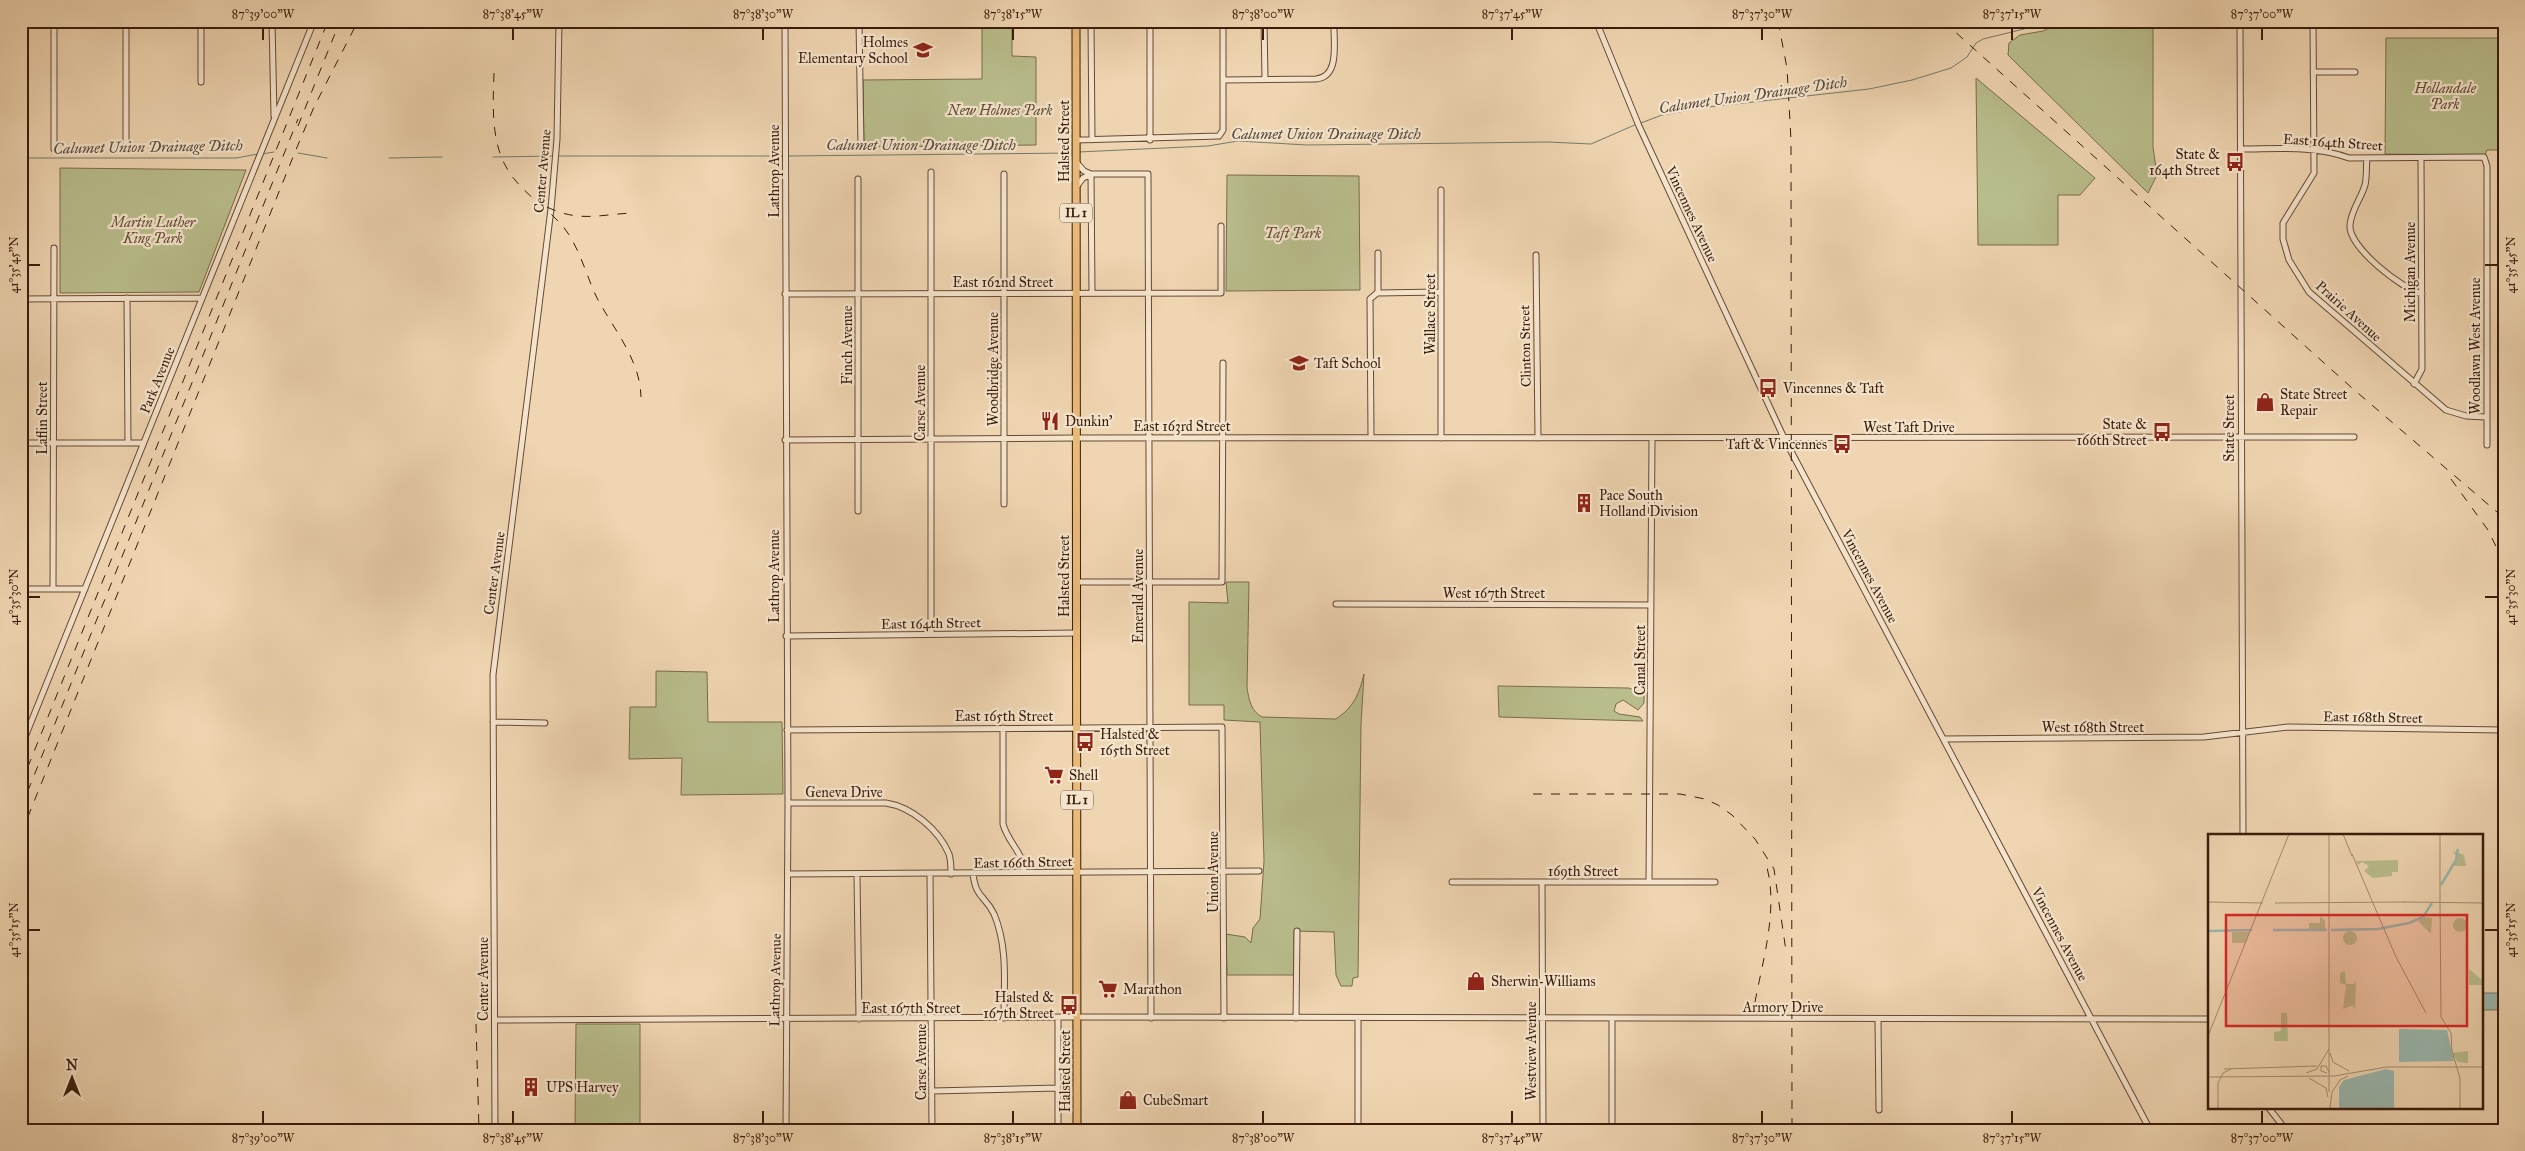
<svg xmlns="http://www.w3.org/2000/svg" width="2525" height="1151" font-family="'IM FELL Great Primer',serif">
  <rect width="100%" height="100%" fill="#efd5b1"/>
  <filter id="stains"><feTurbulence type="fractalNoise" baseFrequency=".004" numOctaves="4"/><feColorMatrix values="0 0 0 0 .2 0 0 0 0 .09 0 0 0 0 .02 0 0 0 .5 -.17"/></filter>
  <radialGradient id="worn" r=".72"><stop offset=".6" stop-color="#630" stop-opacity="0"/><stop offset="1" stop-color="#630" stop-opacity=".3"/></radialGradient>
  <path fill="#b9bd8c" stroke="#7a6c4c" d="M982,21H1012V56L1036,57V145L864,147L863,80L982,79Z
    M2062,21H2153V147L2157,175L2148,193L2008,55L2009,43L2020,35L2043,31Z
    M2386,38H2504V150H2487L2485,155L2385,154Z
    M1976,78L2095,178L2080,195H2058V245H1978Z
    M60,168L246,170L199,292L60,293Z
    M1227,175L1359,176L1360,290L1226,291Z
    M1226,582H1249L1247,688C1249,700 1251,711 1262,717L1336,719C1354,707 1359,694 1364,674L1361,724L1358,977L1353,978L1352,986H1341L1336,975L1334,932L1294,931V975H1227L1226,934L1245,937L1251,943L1253,928L1260,919L1264,861L1260,722L1224,720V705H1189V602L1228,603Z
    M656,671L707,672L708,722H782L783,794L681,795L682,758L629,759L630,707H656Z
    M1498,686L1629,688L1644,695V703L1638,710L1623,700L1616,704L1614,711L1619,714L1640,717L1643,721L1499,717Z
    M576,1024H640V1130H575Z"/>
  <path fill="#9ab8af" stroke="#747a6e" d="M2481,993H2502L2504,1008L2502,1010H2481Z"/>
  <g fill="none" stroke-linecap="round" stroke-linejoin="round">
    <path stroke="#747a6e" stroke-width="1" d="M1641,123L1662,115L1708,107L1869,89L1912,80L1951,68L1967,57L1976,43L1983,39L2024,29L2045,21
      M1078,152L1208,146L1238,141L1307,145L1548,142L1591,144L1637,124
      M298,153L327,158
      M262,154L274,152
      M559,156H785
      M789,156L1072,153
      M493,157L555,156
      M21,158H236L258,154
      M389,158L442,157"/>
    <g stroke="#674a35" stroke-width="7">
      <path id="minor" d="M54,21V149
        M126,21V149
        M201,21V82
        M272,21L274,116
        M785,21L788,803L786,1130
        M859,21L861,147
        M1091,21L1092,140
        M1150,21V140
        M1264,21L1265,79
        M1596,21L1639,126L1784,438L2148,1126V1130
        M2240,21L2243,835
        M2313,21L2314,173L2283,223V239L2289,260L2309,292L2446,410L2466,416L2486,417
        M2313,72H2355
        M1223,80L1316,79C1341,77 1333,40 1334,21
        M1076,140L1219,136L1223,130V21
        M2241,149C2276,149 2315,145 2349,158L2484,157L2487,166V445
        M2367,158C2366,166 2367,177 2365,185C2361,199 2351,210 2350,225C2348,247 2402,289 2422,294
        M1076,162L1084,171L1091,174
        M931,172V634
        M1004,174V504
        M1091,174L1092,293
        M1077,186L1083,178L1091,174H1148L1151,1018
        M1441,190V438
        M1536,255L1538,438
        M1378,293V253
        M785,294L1221,293V226
        M127,298L128,443
        M21,299L202,298
        M2414,384L2422,369L2421,158
        M1371,437L1370,299L1377,293L1441,292
        M785,440L1076,438L2354,437
        M21,443H143
        M858,511V179
        M1077,582H1222L1223,363
        M21,589H85
        M53,589L54,248
        M1336,604L1651,605
        M786,636L1077,633
        M493,722L545,723
        M1003,728V824C1008,843 1024,853 1024,872
        M787,730L1222,727L1224,1018
        M1944,739L2204,737L2288,727L2504,730
        M21,747L314,21
        M788,803H886C912,807 939,830 949,854C951,860 951,868 951,874
        M788,874L1259,871
        M930,874L932,1130
        M973,874C976,899 985,895 994,914C1008,947 1004,983 1004,1018
        M857,875L859,1019
        M1452,882H1715
        M1542,882L1543,1130
        M1649,882L1652,438
        M1296,1018L1297,931
        M1358,1018V1130
        M1878,1019L1879,1110
        M495,1020L1077,1017L2209,1019
        M932,1091L1058,1088
        M2268,1107L2286,1130
        M495,1130L493,675L551,209L557,139L559,21
        M1058,1130V1018
        M1612,1130V1018"/>
    </g>
    <g stroke="#3a1c0c" stroke-width="9">
      <path id="major" d="M1076,21L1077,1130"/>
    </g>
    <use href="#minor" stroke="#f5e4cc" stroke-width="5"/>
    <use href="#major" stroke="#e8ba78" stroke-width="7"/>
    <path stroke="#3a1c0c" stroke-width="1" stroke-dasharray="9 9" stroke-linecap="butt" d="M1778,21L1787,68L1791,140L1792,1130
      M1943,21L2352,388L2504,518
      M494,73C493,103 491,136 504,163C518,192 546,205 565,229C580,249 586,275 597,298C614,330 640,359 641,397
      M298,126L340,21
      M547,207C580,223 601,214 634,213
      M2451,479L2488,530L2504,563
      M21,784L328,21
      M1533,794H1680L1705,799L1718,805L1732,815L1755,839L1774,869L1786,951
      M21,808L298,119
      M21,834L295,152L314,107L358,21
      M1755,1002C1763,959 1779,907 1766,864
      M476,1024L479,1130"/>
  </g>
  <path fill="none" stroke="#3a1c0c" stroke-width="2" d="M263,28V40M513,28V40M763,28V40M1013,28V40M1263,28V40M1512,28V40M1762,28V40M2012,28V40M2262,28V40M28,265H40M2485,265H2498M28,597H40M2485,597H2498M28,930H40M2485,930H2498M263,1111V1124M513,1111V1124M763,1111V1124M1013,1111V1124M1263,1111V1124M1512,1111V1124M1762,1111V1124M2012,1111V1124M2262,1111V1124"/>
  <defs>
    <g id="school-bare" transform="scale(1.5)"><path d="M0-5L7-2L0 1L-7-2ZM-4 1L0 2.5L4 1V4Q0 6-4 4Z" fill="#8f2418" stroke="#f5e4cc" stroke-width="2.5" paint-order="stroke"/></g>
    <g id="bus-bare" transform="scale(1.5)"><path d="M-5-6H5V4H4V6H2V4H-2V6H-4V4H-5ZM-3.5-4V0h7V-4ZM-3.5 1.2v1.5H-2V1.2ZM2 1.2v1.5H3.5V1.2Z" fill="#8f2418" stroke="#f5e4cc" stroke-width="2.5" paint-order="stroke"/></g>
    <g id="shop-bare" transform="scale(1.5)"><path d="M-5-2.5h2.3a2.7 3.5 0 0 1 5.4 0H5L5.5 6h-11ZM-1.5-2.5h3a1.5 2.3 0 0 0-3 0Z" fill="#8f2418" stroke="#f5e4cc" stroke-width="2.5" paint-order="stroke"/></g>
    <g id="restaurant-bare" transform="scale(1.5)"><path d="M-5-6h1v4h1v-4h1v4h1v-4h1v5L-1.5 .5V6h-2V.5L-5-1ZM5-6V6H3V1.5H1.5Q1.5-4 5-6Z" fill="#8f2418" stroke="#f5e4cc" stroke-width="2.5" paint-order="stroke"/></g>
    <g id="building-bare" transform="scale(1.5)"><path d="M-4-6H4V6H1V3H-1V6H-4ZM-2.5-4.3h1.7v1.8h-1.7ZM.8-4.3h1.7v1.8H.8ZM-2.5-1h1.7V.8h-1.7ZM.8-1h1.7V.8H.8Z" fill="#8f2418" stroke="#f5e4cc" stroke-width="2.5" paint-order="stroke"/></g>
    <g id="supermarket-bare" transform="scale(1.5)"><path d="M-6-5.5h2.5l.6 2H6L4.5 2H-2.5L-4.4-4H-6ZM-1.5 3.2a1.3 1.3 0 1 0 .1 0ZM3 3.2a1.3 1.3 0 1 0 .1 0Z" fill="#8f2418" stroke="#f5e4cc" stroke-width="2.5" paint-order="stroke"/></g>
  </defs>
  <g fill-rule="evenodd">
    <use href="#school-bare" x="923" y="50"/>
    <use href="#bus-bare" x="2235" y="162"/>
    <use href="#school-bare" x="1299" y="363"/>
    <use href="#bus-bare" x="1768" y="388"/>
    <use href="#shop-bare" x="2265" y="402"/>
    <use href="#restaurant-bare" x="1050" y="421"/>
    <use href="#bus-bare" x="2162" y="432"/>
    <use href="#bus-bare" x="1842" y="444"/>
    <use href="#building-bare" x="1584" y="503"/>
    <use href="#bus-bare" x="1085" y="742"/>
    <use href="#supermarket-bare" x="1054" y="775"/>
    <use href="#shop-bare" x="1476" y="981"/>
    <use href="#supermarket-bare" x="1108" y="989"/>
    <use href="#bus-bare" x="1069" y="1005"/>
    <use href="#building-bare" x="531" y="1087"/>
    <use href="#shop-bare" x="1128" y="1100"/>
  </g>
  <g text-anchor="middle" stroke-width="4.5" stroke-linejoin="round" paint-order="stroke">
    <g fill="#f5e4cc" stroke="#725846" stroke-width="1">
      <rect x="1060" y="203.5" width="32" height="19" rx="4"/>
      <rect x="1061" y="790.5" width="32" height="19" rx="4"/>
    </g>
    <g font-size="12" font-weight="bold" fill="#3a1c0c">
      <text x="1076" y="217">IL 1</text>
      <text x="1077" y="804">IL 1</text>
    </g>
    <g font-size="14" fill="#3a1c0c" stroke="#f5e4cc" text-anchor="start">
      <text x="908" y="47" text-anchor="end">Holmes<tspan x="908" dy="16">Elementary School</tspan></text>
      <text x="2220" y="159" text-anchor="end">State &amp;<tspan x="2220" dy="16">164th Street</tspan></text>
      <text x="1314" y="368">Taft School</text>
      <text x="1783" y="393">Vincennes &amp; Taft</text>
      <text x="2280" y="399">State Street<tspan x="2280" dy="16">Repair</tspan></text>
      <text x="1065" y="426">Dunkin'</text>
      <text x="2147" y="429" text-anchor="end">State &amp;<tspan x="2147" dy="16">166th Street</tspan></text>
      <text x="1827" y="449" text-anchor="end">Taft &amp; Vincennes</text>
      <text x="1599" y="500">Pace South<tspan x="1599" dy="16">Holland Division</tspan></text>
      <text x="1100" y="739">Halsted &amp;<tspan x="1100" dy="16">165th Street</tspan></text>
      <text x="1069" y="780">Shell</text>
      <text x="1491" y="986">Sherwin-Williams</text>
      <text x="1123" y="994">Marathon</text>
      <text x="1054" y="1002" text-anchor="end">Halsted &amp;<tspan x="1054" dy="16">167th Street</tspan></text>
      <text x="546" y="1092">UPS Harvey</text>
      <text x="1143" y="1105">CubeSmart</text>
    </g>
    <g font-size="14" font-style="italic" fill="#604c32" stroke="#f5e4cc">
      <text x="2445" y="93">Hollandale<tspan x="2445" dy="16">Park</tspan></text>
      <text x="1000" y="115">New Holmes Park</text>
      <text x="153" y="227">Martin Luther<tspan x="153" dy="16">King Park</tspan></text>
      <text x="1293" y="238">Taft Park</text>
    </g>
    <g font-size="14" fill="#3a1c0c" stroke="#f5e4cc">
      <text transform="translate(1064 141) rotate(-90)" y="5">Halsted Street</text>
      <text transform="translate(2333 142) rotate(4)" y="5">East 164th Street</text>
      <text transform="translate(542 171) rotate(-85)" y="5">Center Avenue</text>
      <text transform="translate(774 171) rotate(-90)" y="5">Lathrop Avenue</text>
      <text transform="translate(1692 214) rotate(65)" y="5">Vincennes Avenue</text>
      <text transform="translate(2410 272) rotate(-90)" y="5">Michigan Avenue</text>
      <text x="1003" y="287">East 162nd Street</text>
      <text transform="translate(2349 311) rotate(42)" y="5">Prairie Avenue</text>
      <text transform="translate(1430 314) rotate(-90)" y="5">Wallace Street</text>
      <text transform="translate(847 345) rotate(-90)" y="5">Finch Avenue</text>
      <text transform="translate(1525 346) rotate(-91)" y="5">Clinton Street</text>
      <text transform="translate(2475 346) rotate(-90)" y="5">Woodlawn West Avenue</text>
      <text transform="translate(993 369) rotate(-90)" y="5">Woodbridge Avenue</text>
      <text transform="translate(157 380) rotate(-68)" y="5">Park Avenue</text>
      <text transform="translate(920 403) rotate(-90)" y="5">Carse Avenue</text>
      <text transform="translate(42 418) rotate(-90)" y="5">Laflin Street</text>
      <text x="1182" y="431">East 163rd Street</text>
      <text x="1909" y="432">West Taft Drive</text>
      <text transform="translate(2229 428) rotate(-90)" y="5">State Street</text>
      <text transform="translate(494 573) rotate(-82)" y="5">Center Avenue</text>
      <text transform="translate(774 576) rotate(-90)" y="5">Lathrop Avenue</text>
      <text transform="translate(1064 576) rotate(-90)" y="5">Halsted Street</text>
      <text transform="translate(1870 576) rotate(62)" y="5">Vincennes Avenue</text>
      <text x="1494" y="598">West 167th Street</text>
      <text transform="translate(1138 596) rotate(-90)" y="5">Emerald Avenue</text>
      <text transform="translate(931 623) rotate(-1)" y="5">East 164th Street</text>
      <text transform="translate(1640 660) rotate(-90)" y="5">Canal Street</text>
      <text x="1004" y="721">East 165th Street</text>
      <text transform="translate(2373 717) rotate(1)" y="5">East 168th Street</text>
      <text x="2093" y="732">West 168th Street</text>
      <text x="844" y="797">Geneva Drive</text>
      <text transform="translate(1023 862) rotate(-1)" y="5">East 166th Street</text>
      <text x="1583" y="876">169th Street</text>
      <text transform="translate(1213 872) rotate(-90)" y="5">Union Avenue</text>
      <text transform="translate(2060 934) rotate(62)" y="5">Vincennes Avenue</text>
      <text transform="translate(483 979) rotate(-90)" y="5">Center Avenue</text>
      <text transform="translate(775 980) rotate(-89)" y="5">Lathrop Avenue</text>
      <text x="1783" y="1012">Armory Drive</text>
      <text x="911" y="1013">East 167th Street</text>
      <text transform="translate(1531 1051) rotate(-90)" y="5">Westview Avenue</text>
      <text transform="translate(921 1062) rotate(-90)" y="5">Carse Avenue</text>
      <text transform="translate(1065 1071) rotate(-90)" y="5">Halsted Street</text>
    </g>
    <g font-size="15" font-style="italic" fill="#574b3d" stroke="#f5e4cc">
      <text transform="translate(1753 95) rotate(-8)" y="5">Calumet Union Drainage Ditch</text>
      <text x="1326" y="139">Calumet Union Drainage Ditch</text>
      <text x="921" y="150">Calumet Union Drainage Ditch</text>
      <text transform="translate(148 147) rotate(-1)" y="5">Calumet Union Drainage Ditch</text>
    </g>
  </g>
  <g transform="translate(2208 834)">
    <rect width="275" height="275" fill="#efd5b1"/>
    <path d="M245,17L256,21L258,32H243L249,24ZM190,26V38H184V42L165,44L156,37L161,32L154,28L150,31L148,27ZM112,82L117,87V95H101V89H112ZM216,83L224,84L223,100L210,87ZM245 91a7 7 0 1 1 14 0a7 7 0 1 1-14 0ZM135 104a7 7 0 1 1 14 0a7 7 0 1 1-14 0ZM24,98H42L37,109H24ZM261,135L275,147V151H261ZM137,137L138,150H146L148,146L147,176L145,171L135,175L138,151L132,149V139ZM73,179H79L80,207H66V198L73,197ZM260,217V229L250,228L244,219Z" fill="#b9bd8c"/>
    <path d="M191,195L239,196L246,227L191,228ZM178,235L186,237V275H131V253L136,246Z" fill="#9ab8af"/>
    <path fill="none" stroke="#9ab8af" stroke-width="2.5" d="M233,51L248,26L250,15M65,96H119M123,96L170,95L201,89L215,83L224,69M0,97L44,96"/>
    <path fill="none" stroke="#a78b6f" stroke-width="1" d="M135,0L144,22M232,0V68M144,20L188,123L218,179M0,68L55,69M196,68L275,69M232,68L233,183L243,199L244,217L252,244M67,69L197,68M0,202L81,0M122,219L125,228L141,237M16,235L109,232M98,239L109,235L121,215M119,239L113,237V232H118L121,238M0,243L126,242L179,233H275M101,244L118,254L120,263M252,244V275M121,258V0M122,274L124,258L132,246L140,242M10,275V249L15,239L23,235"/>
    <path fill="#d62828" fill-opacity="0.15" stroke="#d62828" stroke-width="2.5" d="M18,81H259V192H18Z"/>
    <rect width="275" height="275" fill="none" stroke="#3a1c0c" stroke-width="2.5"/>
  </g>
  <rect width="2525" height="1151" fill="none" stroke="#efd5b1" stroke-width="55"/>
  <g transform="translate(72 1078)" stroke="#f5e4cc" stroke-width="4" paint-order="stroke">
  <path d="M0-4L9 19L0 12L-9 19Z" fill="#3a1c0c"/>
  <text y="-8" font-size="14" font-weight="bold" text-anchor="middle" fill="#3a1c0c">N</text>
  </g>
  <rect x="28" y="28" width="2470" height="1096" fill="none" stroke="#3a1c0c" stroke-width="2"/>
  <g font-size="12" text-anchor="middle" fill="#3a1c0c">
    <text x="263" y="18">87°39'00"W</text>
    <text x="513" y="18">87°38'45"W</text>
    <text x="763" y="18">87°38'30"W</text>
    <text x="1013" y="18">87°38'15"W</text>
    <text x="1263" y="18">87°38'00"W</text>
    <text x="1512" y="18">87°37'45"W</text>
    <text x="1762" y="18">87°37'30"W</text>
    <text x="2012" y="18">87°37'15"W</text>
    <text x="2262" y="18">87°37'00"W</text>
    <text transform="translate(14 265) rotate(-90)" y="4">41°35'45"N</text>
    <text transform="translate(2511 265) rotate(-90)" y="4">41°35'45"N</text>
    <text transform="translate(14 597) rotate(-90)" y="4">41°35'30"N</text>
    <text transform="translate(2511 597) rotate(-90)" y="4">41°35'30"N</text>
    <text transform="translate(14 930) rotate(-90)" y="4">41°35'15"N</text>
    <text transform="translate(2511 930) rotate(-90)" y="4">41°35'15"N</text>
    <text x="263" y="1142">87°39'00"W</text>
    <text x="513" y="1142">87°38'45"W</text>
    <text x="763" y="1142">87°38'30"W</text>
    <text x="1013" y="1142">87°38'15"W</text>
    <text x="1263" y="1142">87°38'00"W</text>
    <text x="1512" y="1142">87°37'45"W</text>
    <text x="1762" y="1142">87°37'30"W</text>
    <text x="2012" y="1142">87°37'15"W</text>
    <text x="2262" y="1142">87°37'00"W</text>
  </g>
  <rect width="100%" height="100%" filter="url(#stains)"/>
  <rect width="100%" height="100%" fill="url(#worn)"/>
</svg>
